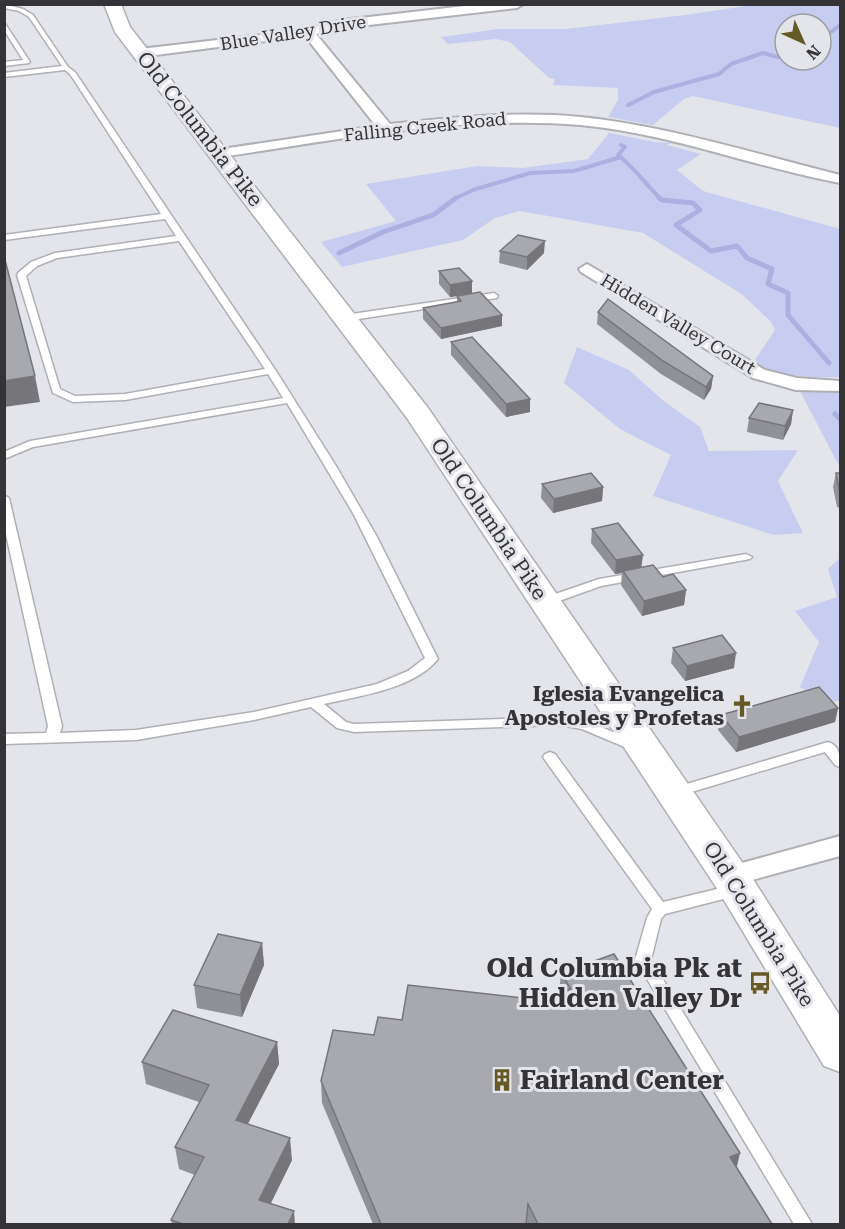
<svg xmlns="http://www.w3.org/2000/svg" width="845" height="1229" font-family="'Roboto Serif',serif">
  <rect width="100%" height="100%" fill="#e4e5ea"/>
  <path fill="#c6cdf1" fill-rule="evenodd" d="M753,5H840V128L693,96L684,99L653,125L608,117L618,100V88L553,85L555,79L549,78L510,42L496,39L448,44L441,37L498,29H566L685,15ZM785,24H821V60H785Z
    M609,133L655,142L671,143L667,145L701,154L677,170L703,191L840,229V377C810,378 781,377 753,363L775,330L771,322L743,295L643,233L520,211L495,218L463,240L342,267L321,242L396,221L366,184L477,166L523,168L588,159Z
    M577,347L629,370L665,402L700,427L709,451L798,450L778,481L803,533L774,535L653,496L671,455L620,429L564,383Z
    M799,389H840V465L837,462Z
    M840,558V701L823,702L800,687L819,642L795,611L837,597L828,569Z"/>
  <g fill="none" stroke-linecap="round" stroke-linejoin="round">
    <path stroke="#aab1e1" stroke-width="4" d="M821,40L840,25
      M628,105L654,92L719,74L731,64L763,53L778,57L785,49
      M621,145L625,147L618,155C636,169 645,184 661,199
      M454,199L473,190L530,173L574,171L621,157"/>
    <path stroke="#aab1e1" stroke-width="5" d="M659,198L662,200L693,203L700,210L676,225L711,251L737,246L747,258L772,269L768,284L788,293V315L829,363
      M339,253L383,232L433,215L456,198
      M835,414L840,419"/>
    <g stroke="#afb0b5" stroke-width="3">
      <path id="lane" d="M4,4L23,9L33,15L68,67L75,72L276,371L336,466L377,537L438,659C414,689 359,696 324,704L346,722L354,724L560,717L589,722L637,742L639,745L637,748H627L582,729L560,725L354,732L337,728L311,707L254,720L136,740L4,744V734L46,733L48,726L4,525V495L9,498L62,726L60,733L136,730L254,712L377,684L408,671L425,658L353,513L287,403L33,447L4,459V452L30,441L283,398L268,374L125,400L73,402L53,393L17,275L18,273L31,262L55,253L176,236L165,219L4,240V235L161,214L70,74L65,70L4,77V73L62,66L29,17L19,11L4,8ZM179,241L265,369L125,394L75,396L60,389L26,276L37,266L57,258Z
        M4,22L30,62L29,63L4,66V62L23,60L4,30Z
        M494,293L498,296L497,298L345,321L340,318L345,315Z
        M746,554L752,557L750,559L601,586L545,606L539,602L541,599L599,579Z
        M828,742C840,746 840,756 840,767L835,765L825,752L675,797L670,795L668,792L670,789Z
        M550,752L555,754L663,902L734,885L739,887L741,891L739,895L665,914L661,919L651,960L812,1224H794L638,964L635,960L647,918L652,909L545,760L543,757L545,754Z"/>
    </g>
    <g stroke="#afb0b5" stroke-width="4">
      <path id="street" d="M482,4H523L517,8L343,28L316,34L390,124C453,117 518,111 581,117C667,126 757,154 840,175V183C753,167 669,133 580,125C459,115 339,140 220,157L213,153L215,150L376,126L305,36L140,57L134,53L140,49L295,31L343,20Z
        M587,264L765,370L797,378L840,381V391L796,390L753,378L581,272L579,269Z
        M840,836V856L730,886L720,883L716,876L720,869Z"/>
    </g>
    <g stroke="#afb0b5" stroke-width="3">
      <path id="secondary" d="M104,4H121L130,27L428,408L744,865L840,1016V1072L824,1066L716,887L407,418L115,32Z"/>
    </g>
    <use href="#lane" fill="#fff" fill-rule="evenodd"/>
    <use href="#street" fill="#fff" fill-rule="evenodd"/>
    <use href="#secondary" fill="#fff" fill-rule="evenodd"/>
  </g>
  <path fill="#909196" d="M500,251L544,253L527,270L499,263Z
    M439,271L472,281V294L502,315V326L441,339L423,319V308L457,302V296L450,297L439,284Z
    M598,312L713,376L711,389L704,400L661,374L597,324Z
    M451,342L530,399V412L506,417L451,355Z
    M793,410L791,424L783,440L747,432L749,418Z
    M836,473H840V508L837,507L833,487Z
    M542,484L603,487L602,501L553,513L541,498Z
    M592,529L642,567L663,577L686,590L684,605L642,616L621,585L622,573L615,574L591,543Z
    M673,648L734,668L685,681L671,663Z
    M838,708L835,722L736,752L718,730L721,715Z
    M262,943L264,965L242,1017L197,1008L194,985Z
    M561,973L737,1168L772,1224H373L322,1103L321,1081L374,1035L402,1020L540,1000L559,993Z
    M277,1042L279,1064L248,1124L292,1160L271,1203L295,1224H172L171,1220L195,1175L179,1169L175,1147L199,1102L146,1084L142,1062Z"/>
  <path fill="#76767a" d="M545,241L544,253L527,270V257Z
    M472,281V294L450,297V285Z
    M502,315V326L441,339V328Z
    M35,376L40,402L4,407V381Z
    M713,376L711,389L704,400L706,387Z
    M530,399V412L506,417V404Z
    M793,410L791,424L783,440L785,426Z
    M603,487L602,501L553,513L554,499Z
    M643,555L641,570L623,571L622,573L615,574L616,560Z
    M686,590L684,605L642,616L644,601Z
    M736,653L734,668L685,681L687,666Z
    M838,708L835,722L736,752L739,737Z
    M262,943L264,965L242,1017L240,995Z
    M277,1042L279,1064L238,1142L236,1120Z
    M290,1138L292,1160L262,1221L259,1200Z
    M740,1153L735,1175L730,1157Z
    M294,1211L295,1224H288Z"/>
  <path fill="#a8a9ae" stroke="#76767a" stroke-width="1.5" d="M518,235L545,241L527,257L500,251Z
    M4,256L35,376L4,381Z
    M459,268L472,281L450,285L439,271Z
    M480,292L502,315L441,328L423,308L461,301L457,296Z
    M608,299L713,376L706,387L663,361L598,312Z
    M472,337L530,399L506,404L451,342Z
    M759,403L793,410L785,426L749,418Z
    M591,473L603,487L554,499L542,484Z
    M836,473H840V494Z
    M618,523L643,555L616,560L592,529Z
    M653,565L663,577L673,574L686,590L644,601L623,571Z
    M722,635L736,653L687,666L673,648Z
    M819,687L838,708L739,737L721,715Z
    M218,934L262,943L240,995L194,985Z
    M614,954L740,1153L730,1157L772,1224H538L528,1204L526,1224H381L321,1081L333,1030L374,1035L378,1017L402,1020L408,985L540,1000L571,989L561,973Z
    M173,1010L277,1042L236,1120L290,1138L259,1200L294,1211L288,1224H183L171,1220L204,1157L175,1147L209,1085L142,1062Z"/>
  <defs>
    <g id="church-bare" transform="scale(1.8)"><path d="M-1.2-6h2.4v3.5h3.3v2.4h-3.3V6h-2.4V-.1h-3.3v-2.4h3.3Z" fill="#655a26" stroke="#e4e5ea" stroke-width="2.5" paint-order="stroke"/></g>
    <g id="bus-bare" transform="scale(1.8)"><path d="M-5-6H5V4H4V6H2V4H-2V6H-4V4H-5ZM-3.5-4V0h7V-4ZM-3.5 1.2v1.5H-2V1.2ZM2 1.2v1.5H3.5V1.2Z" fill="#655a26" stroke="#e4e5ea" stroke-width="2.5" paint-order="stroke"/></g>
    <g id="building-bare" transform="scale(1.8)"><path d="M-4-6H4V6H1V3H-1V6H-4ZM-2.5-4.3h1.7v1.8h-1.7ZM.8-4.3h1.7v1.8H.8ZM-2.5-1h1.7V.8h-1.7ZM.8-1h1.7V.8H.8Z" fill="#655a26" stroke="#e4e5ea" stroke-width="2.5" paint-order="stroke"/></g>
  </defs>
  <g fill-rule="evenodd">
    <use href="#church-bare" x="742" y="706"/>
    <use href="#bus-bare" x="760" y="983"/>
    <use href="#building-bare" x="502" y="1080"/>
  </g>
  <g text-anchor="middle" stroke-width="6" stroke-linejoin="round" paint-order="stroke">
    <g font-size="18" fill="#343436" stroke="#e4e5ea">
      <text transform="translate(293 33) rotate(-9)" y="6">Blue Valley Drive</text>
      <text transform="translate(425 127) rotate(-6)" y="6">Falling Creek Road</text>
      <text transform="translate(678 324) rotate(31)" y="6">Hidden Valley Court</text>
    </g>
    <g font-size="21" fill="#343436" stroke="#e4e5ea">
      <text transform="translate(200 129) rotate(52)" y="7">Old Columbia Pike</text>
      <text transform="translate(489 519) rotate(56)" y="7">Old Columbia Pike</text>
      <text transform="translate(759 924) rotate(58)" y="7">Old Columbia Pike</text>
    </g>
    <g font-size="21" font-weight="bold" fill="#343436" stroke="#e4e5ea" text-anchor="end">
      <text x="724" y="701">Iglesia Evangelica<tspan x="724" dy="24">Apostoles y Profetas</tspan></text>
    </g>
    <g font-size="26" font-weight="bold" fill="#343436" stroke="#e4e5ea" text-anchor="end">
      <text x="742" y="977">Old Columbia Pk at<tspan x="742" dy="30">Hidden Valley Dr</tspan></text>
      <text x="520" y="1089" text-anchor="start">Fairland Center</text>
    </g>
  </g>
  <rect width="845" height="1229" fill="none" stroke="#343436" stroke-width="12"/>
  <g transform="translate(803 42) rotate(135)"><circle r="28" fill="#e4e5ea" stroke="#9e9ea2" stroke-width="1.5"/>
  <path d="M0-4.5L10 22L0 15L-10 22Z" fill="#655a26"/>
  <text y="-9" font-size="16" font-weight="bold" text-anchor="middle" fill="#343436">N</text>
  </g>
</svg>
